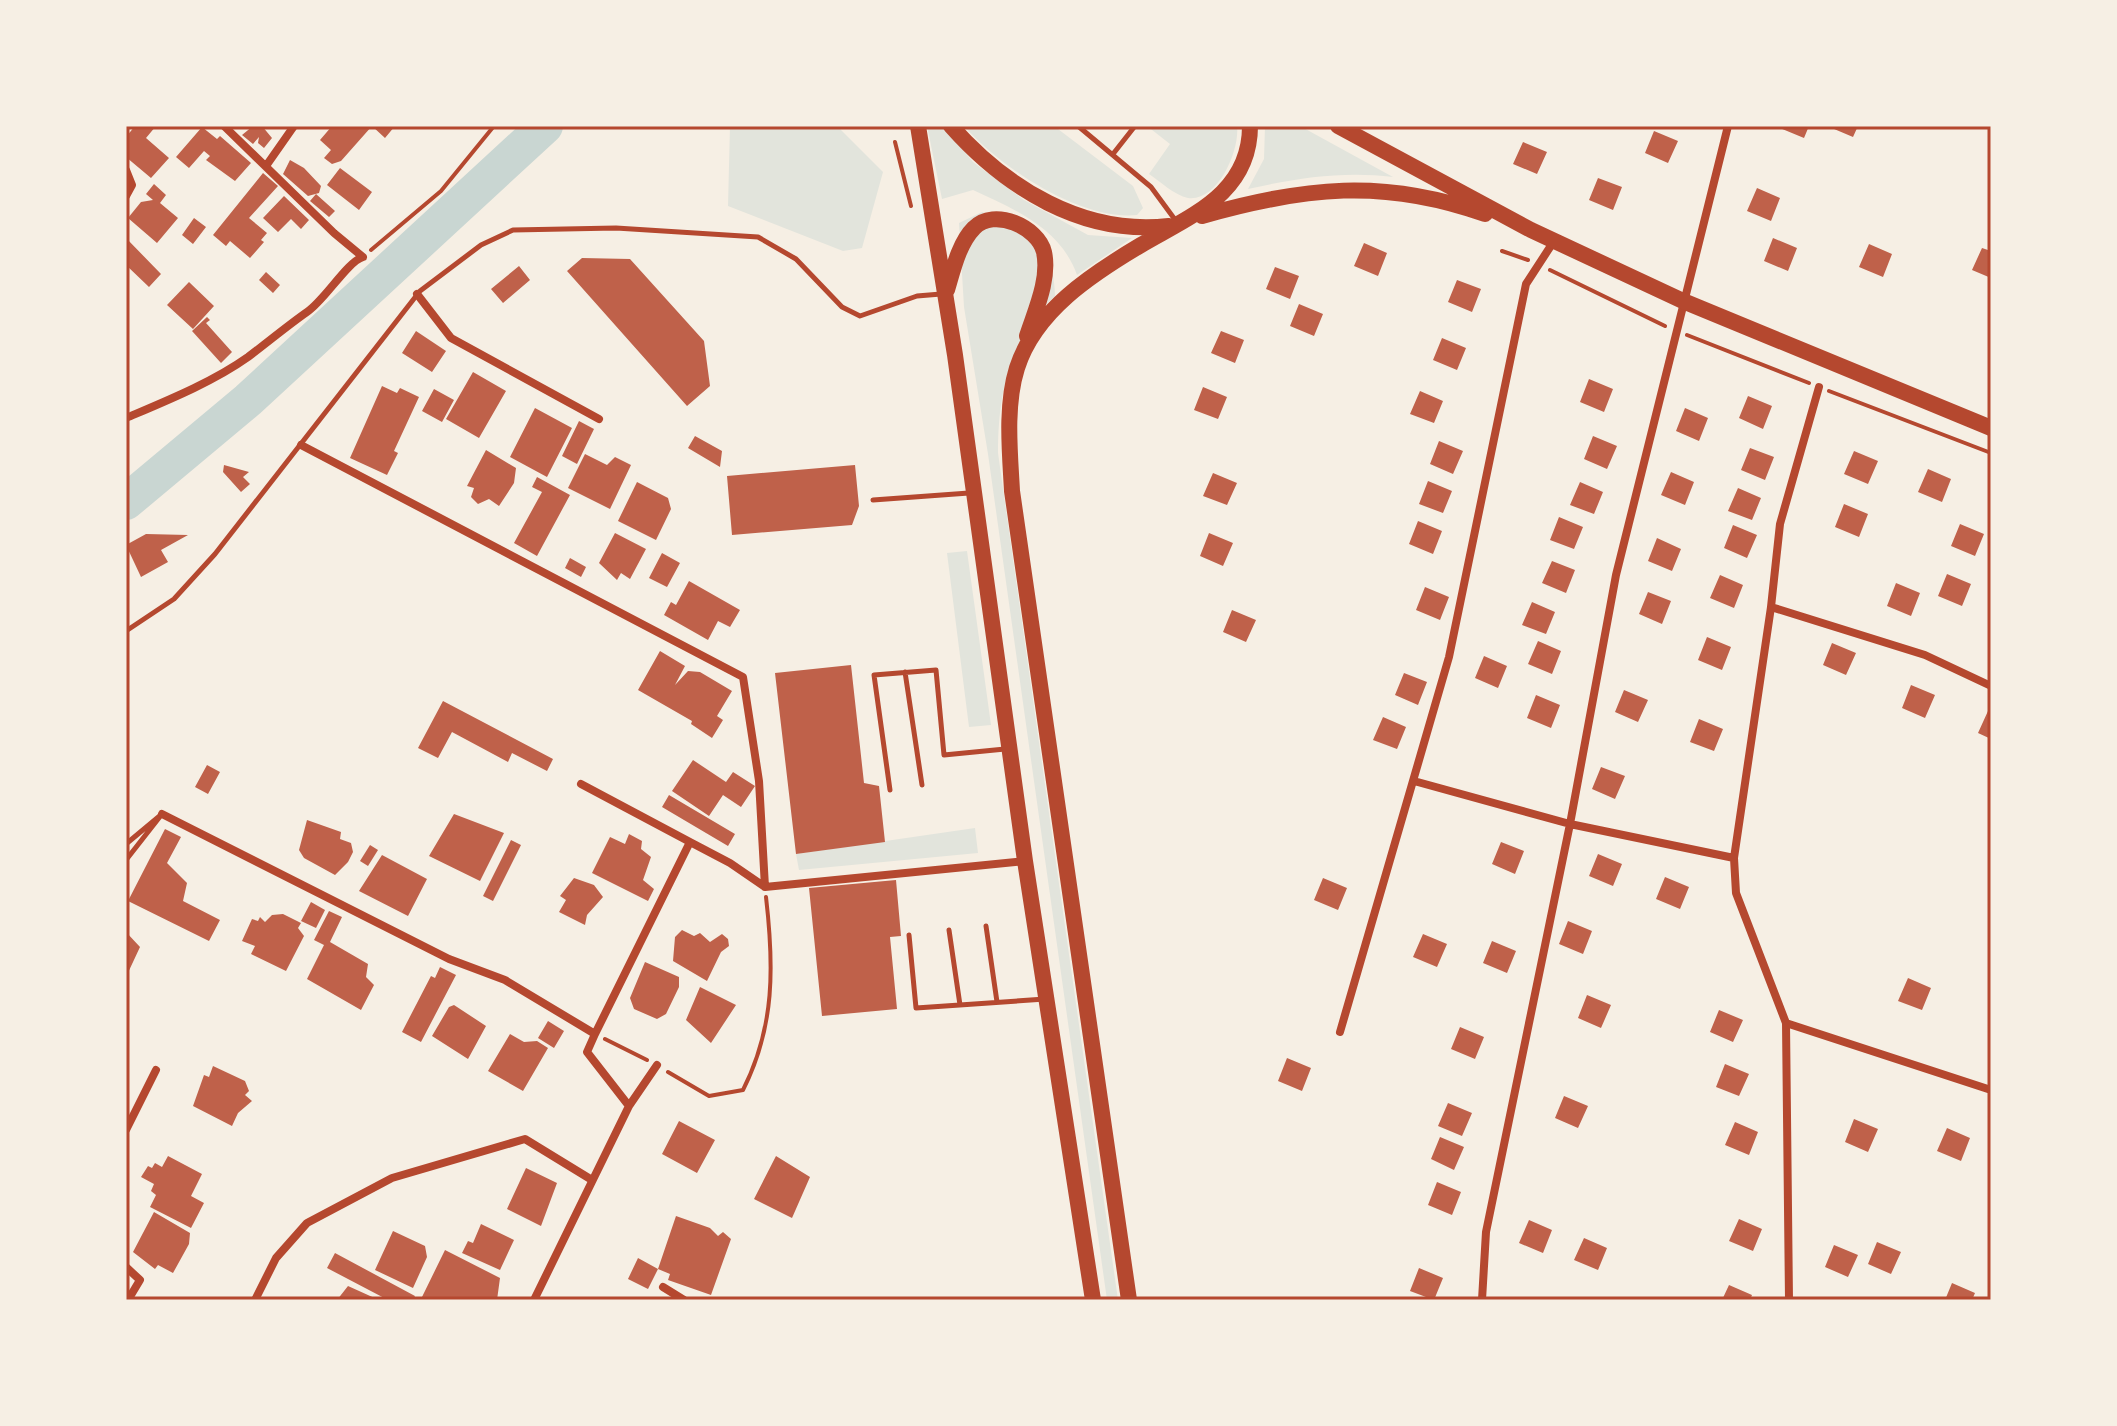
<svg xmlns="http://www.w3.org/2000/svg" width="2117" height="1426" font-family="'Roboto Condensed',sans-serif">
  <rect width="100%" height="100%" fill="#f6efe4"/>
  <path fill="#e2e4dc" d="M730,126H837L883,172L862,248L843,251L728,206Z
    M927,126H944L973,162L1024,200L1088,235L1132,238L1077,275C1061,229 1015,209 973,190L942,199Z
    M964,126H1054L1133,186L1143,208L1137,215C1080,221 1000,167 964,126Z
    M1147,126H1237C1240,150 1218,202 1188,198C1174,195 1161,182 1149,174L1170,144Z
    M1265,126H1300L1393,177C1343,171 1297,178 1248,189L1264,159Z
    M982,212C1027,229 1054,244 1055,296C1009,336 998,395 998,453L1118,1300H1107L988,454L964,307L959,223Z
    M967,551L991,725L969,727L947,553Z
    M975,828L978,853L799,870L796,854Z"/>
  <g fill="none" stroke-linecap="round" stroke-linejoin="round">
    <path stroke="#c9d6d2" stroke-width="36" d="M126,502L248,400L545,126"/>
  </g>
  <path fill="#bf614a" d="M135,126H156L146,138L169,158L151,178L126,157V137Z
    M253,126H262L272,138L264,148L258,143L259,137L253,144L242,135Z
    M332,126H395L385,138L372,126L341,161L332,164L324,158L331,150L320,140Z
    M1775,126H1809L1804,138Z
    M1827,126H1858L1853,137Z
    M202,127L217,139L220,136L251,163L235,181L206,160L210,156L204,151L189,168L176,157Z
    M1654,131L1678,141L1668,163L1645,153Z
    M1523,142L1547,152L1537,174L1513,164Z
    M290,160L304,168L321,186L319,193L308,196L283,174Z
    M340,168L372,192L359,210L327,185Z
    M263,173L278,186L249,218L267,233L261,240L264,242L250,258L230,241L226,246L213,235Z
    M1598,178L1622,187L1613,210L1589,200Z
    M154,184L166,195L160,203L178,218L157,243L128,218L141,202L153,200L146,194Z
    M1757,188L1780,198L1771,221L1747,211Z
    M316,194L335,211L329,217L310,201Z
    M284,196L309,220L301,229L291,219L278,232L263,218Z
    M194,218L206,227L193,244L182,235Z
    M126,238L161,274L149,287L126,265Z
    M1773,238L1797,248L1788,271L1764,261Z
    M1364,243L1387,253L1378,276L1354,266Z
    M1869,244L1892,254L1883,277L1859,267Z
    M1982,248L1991,251V278L1972,270Z
    M582,258L630,259L704,341L710,386L687,406L567,271Z
    M519,266L530,280L503,303L491,289Z
    M1275,267L1299,276L1290,299L1266,289Z
    M266,272L280,285L273,293L259,280Z
    M1457,280L1481,289L1472,312L1448,302Z
    M189,282L214,306L193,329L167,305Z
    M1299,304L1323,314L1314,336L1290,326Z
    M207,317L210,320L206,323L232,352L221,363L192,331Z
    M416,331L446,351L432,372L402,353Z
    M1221,331L1244,340L1235,363L1211,353Z
    M1442,338L1466,348L1457,370L1433,360Z
    M473,372L506,391L479,438L446,419Z
    M1589,379L1613,389L1604,412L1580,402Z
    M382,386L397,393L400,388L419,397L394,451L398,453L387,475L350,458Z
    M1203,387L1227,397L1218,419L1194,410Z
    M434,389L454,400L442,422L422,411Z
    M1420,391L1443,401L1434,423L1410,414Z
    M1748,396L1772,406L1763,429L1739,418Z
    M535,408L572,428L547,477L510,457Z
    M1685,408L1708,418L1699,441L1676,431Z
    M579,421L594,429L577,464L562,456Z
    M695,436L722,451L720,467L688,448Z
    M1593,436L1617,446L1607,469L1584,459Z
    M1439,441L1463,451L1453,474L1430,464Z
    M1750,448L1774,457L1765,480L1741,470Z
    M486,450L516,468L514,483L499,506L489,499L478,504L471,497L474,488L467,486Z
    M1854,451L1878,461L1868,484L1844,474Z
    M585,454L607,465L615,457L631,465L610,509L568,488Z
    M224,465L249,472L243,477L250,484L241,492L223,472Z
    M855,465L859,506L852,525L732,535L727,476Z
    M1928,469L1951,479L1942,502L1918,492Z
    M1671,472L1694,482L1685,505L1661,495Z
    M1213,473L1237,483L1227,505L1203,496Z
    M537,477L570,495L537,556L514,543L542,492L532,487Z
    M1428,481L1452,491L1443,513L1419,504Z
    M637,482L668,498L671,509L656,540L618,521Z
    M1580,482L1603,492L1594,514L1570,505Z
    M1738,488L1761,498L1752,520L1728,511Z
    M1844,504L1868,514L1859,537L1835,527Z
    M1559,517L1583,527L1574,549L1550,540Z
    M1418,521L1442,531L1433,554L1409,544Z
    M1960,524L1984,534L1975,556L1951,546Z
    M1733,525L1757,535L1747,558L1724,548Z
    M615,533L646,549L630,579L621,573L617,580L599,563Z
    M1209,533L1233,543L1223,566L1200,556Z
    M146,534L188,535L161,550L168,562L141,577L126,545Z
    M1657,538L1681,549L1672,571L1648,561Z
    M662,553L680,563L667,587L649,578Z
    M570,558L586,567L581,577L565,568Z
    M1552,561L1575,570L1566,593L1542,583Z
    M1947,574L1971,584L1962,606L1938,596Z
    M1720,575L1743,585L1734,608L1710,598Z
    M689,581L740,610L730,627L718,621L708,640L664,615L671,602L676,605Z
    M1896,583L1920,593L1911,616L1887,606Z
    M1425,587L1449,597L1440,620L1416,610Z
    M1648,592L1671,601L1662,624L1639,614Z
    M1532,602L1555,612L1546,634L1522,625Z
    M1232,610L1256,620L1246,642L1223,632Z
    M1707,637L1731,647L1722,670L1698,660Z
    M1538,641L1561,651L1552,674L1528,664Z
    M1832,643L1856,653L1846,675L1823,665Z
    M660,651L685,666L675,685L688,671L700,672L732,691L717,716L723,720L712,738L691,724L692,721L638,690Z
    M1484,656L1507,666L1498,688L1475,678Z
    M851,665L864,783L879,786L885,842L796,854L775,673Z
    M1404,673L1427,682L1418,705L1395,695Z
    M1911,685L1935,695L1925,718L1902,708Z
    M1624,690L1648,700L1638,722L1615,712Z
    M1536,695L1560,705L1551,728L1527,718Z
    M443,701L553,759L547,771L512,753L508,762L452,732L438,758L418,748Z
    M1988,711L1991,712V739L1978,733Z
    M1383,717L1406,727L1397,749L1373,740Z
    M1699,719L1723,729L1714,751L1690,742Z
    M693,760L726,782L733,772L755,786L741,807L723,795L709,816L672,791Z
    M207,765L220,772L208,794L195,787Z
    M1601,767L1625,776L1615,799L1592,789Z
    M669,795L735,834L728,846L662,807Z
    M454,814L504,833L480,881L429,856Z
    M307,820L341,832L340,839L351,843L353,852L348,862L335,875L304,858L299,850Z
    M165,829L181,837L167,863L187,883L183,901L220,920L209,941L128,901Z
    M629,834L642,841L641,849L651,857L643,880L654,889L648,901L592,873L610,837L625,844Z
    M511,840L521,845L493,901L483,896Z
    M1501,842L1524,851L1515,874L1492,864Z
    M370,845L378,850L368,866L360,861Z
    M1598,854L1622,864L1613,886L1589,876Z
    M382,855L427,879L408,916L359,891Z
    M1665,877L1689,887L1680,909L1656,899Z
    M574,878L594,885L603,897L587,915L585,925L559,912L566,900L560,896Z
    M1323,878L1347,888L1338,910L1314,900Z
    M896,880L901,936L890,937L897,1009L822,1016L809,888Z
    M311,902L325,910L316,928L301,921Z
    M329,911L342,917L330,942L368,964L366,977L374,985L361,1010L307,979L324,945L314,940Z
    M283,914L301,923L298,928L304,936L286,971L251,954L255,946L242,941L252,919L258,921L260,917L265,922L272,915Z
    M1568,921L1592,931L1583,954L1559,944Z
    M682,930L694,936L700,933L710,942L722,934L728,939L729,946L721,952L707,981L673,961L675,937Z
    M126,932L140,947L126,977Z
    M1423,934L1447,944L1437,967L1413,957Z
    M1492,941L1516,951L1507,973L1483,963Z
    M645,962L679,977V987L666,1014L657,1019L634,1009L630,998Z
    M440,967L456,975L421,1042L402,1032L431,976L435,978Z
    M1908,978L1931,988L1922,1010L1898,1001Z
    M700,987L736,1005L711,1043L686,1020Z
    M1587,995L1611,1005L1601,1028L1578,1018Z
    M454,1005L486,1026L468,1059L432,1036L449,1007Z
    M1719,1010L1743,1020L1733,1042L1710,1032Z
    M548,1021L564,1031L554,1048L538,1038Z
    M1460,1027L1484,1037L1475,1059L1451,1049Z
    M510,1034L524,1042L537,1041L548,1048L523,1091L488,1071Z
    M1287,1058L1311,1068L1302,1091L1278,1081Z
    M1725,1064L1749,1074L1739,1096L1716,1087Z
    M213,1066L245,1081L249,1091L245,1095L252,1101L238,1113L232,1126L193,1106L204,1075L209,1077Z
    M1564,1096L1588,1106L1578,1128L1555,1118Z
    M1448,1103L1472,1113L1462,1136L1438,1126Z
    M1854,1119L1878,1129L1868,1152L1845,1142Z
    M679,1121L715,1140L697,1173L662,1154Z
    M1735,1122L1758,1132L1749,1155L1725,1145Z
    M1947,1128L1970,1138L1961,1161L1937,1151Z
    M1440,1137L1464,1147L1454,1170L1431,1159Z
    M168,1156L202,1174L191,1196L204,1203L191,1228L150,1207L156,1195L151,1191L154,1184L141,1177L148,1166L152,1168L155,1163L162,1167Z
    M776,1156L810,1177L792,1218L754,1199Z
    M526,1168L557,1183L541,1226L507,1209Z
    M1437,1182L1461,1192L1452,1215L1428,1205Z
    M154,1212L190,1233L189,1244L173,1273L158,1265L155,1269L133,1252Z
    M676,1216L710,1228L718,1236L723,1232L731,1239L711,1295L668,1280L670,1274L658,1269Z
    M1739,1219L1762,1229L1753,1251L1729,1241Z
    M1529,1220L1552,1230L1543,1253L1519,1243Z
    M481,1224L514,1240L500,1270L462,1253L468,1241L473,1243Z
    M393,1231L425,1246L427,1257L413,1288L375,1270Z
    M1584,1238L1607,1248L1598,1270L1574,1260Z
    M1877,1242L1901,1252L1891,1274L1868,1264Z
    M1834,1245L1858,1255L1848,1277L1825,1267Z
    M445,1250L500,1278L497,1300H428L422,1297Z
    M335,1253L415,1296L413,1300H388L327,1268Z
    M638,1258L658,1269L648,1289L628,1279Z
    M1419,1268L1443,1278L1434,1300L1410,1291Z
    M1952,1283L1975,1293L1972,1300H1945Z
    M1729,1285L1752,1295L1750,1300H1722Z
    M348,1286L379,1300H337Z"/>
  <g fill="none" stroke-linecap="round" stroke-linejoin="round">
    <path stroke="#b5482f" stroke-width="4" d="M895,142L911,206
      M371,250L441,191L494,126
      M1502,251L1528,260
      M1550,270L1665,326
      M1687,335L1809,383
      M1829,391L1991,453
      M605,1039L647,1060
      M668,1072L709,1096L743,1090C775,1027 774,966 766,897"/>
    <path stroke="#b5482f" stroke-width="5" d="M1078,126L1151,187L1176,221
      M1113,154L1135,126
      M873,500L969,493
      M126,631L174,599L215,554L420,291L481,245L513,230L616,228L758,237L796,259L842,307L860,316L917,296L941,294
      M905,672L922,785
      M890,790L874,675L936,670L944,755L1005,749
      M126,844L162,814L126,860
      M986,926L997,1002
      M949,930L960,1005
      M909,935L916,1008L1045,999"/>
    <path stroke="#b5482f" stroke-width="8" d="M266,166L294,126
      M126,170L132,185L126,196
      M417,294L451,338L599,419
      M126,418C166,401 213,382 248,357C268,342 287,326 307,312C325,300 347,262 363,257L334,233L224,126
      M301,445L743,677L759,781L765,887
      M1771,607L1925,655L1991,686
      M1414,781L1570,824L1734,858
      M581,784L690,842
      M162,814L449,959L505,980L595,1034L690,842L730,863L765,887L1025,861
      M1786,1023L1991,1090
      M1340,1032L1449,657L1526,284L1554,241
      M629,1106L657,1065
      M126,1130L156,1070
      M126,1267L140,1280L128,1300
      M663,1287L684,1300
      M255,1300L276,1258L307,1223L392,1178L525,1139L592,1180
      M534,1300L629,1106L587,1052L595,1034
      M1482,1300L1486,1232L1570,824L1616,575L1728,126
      M1789,1300L1786,1023L1736,893L1734,858L1771,607L1780,524L1819,387"/>
    <path stroke="#b5482f" stroke-width="16" d="M918,126L955,355L1025,861L1093,1300
      M951,126C1006,188 1083,236 1169,226
      M1338,126L1531,230L1683,301L1991,428
      M1202,216C1304,187 1383,178 1485,214
      M947,290C953,270 959,243 974,228C994,207 1038,227 1044,252C1050,279 1035,311 1027,336
      M1129,1300L1012,491C1010,453 1005,406 1017,368C1035,311 1092,274 1141,245C1190,216 1250,194 1250,126"/>
  </g>
  <rect width="2117" height="1426" fill="none" stroke="#f6efe4" stroke-width="256"/>
  <rect x="128" y="128" width="1861" height="1170" fill="none" stroke="#b5482f" stroke-width="3"/>
</svg>
